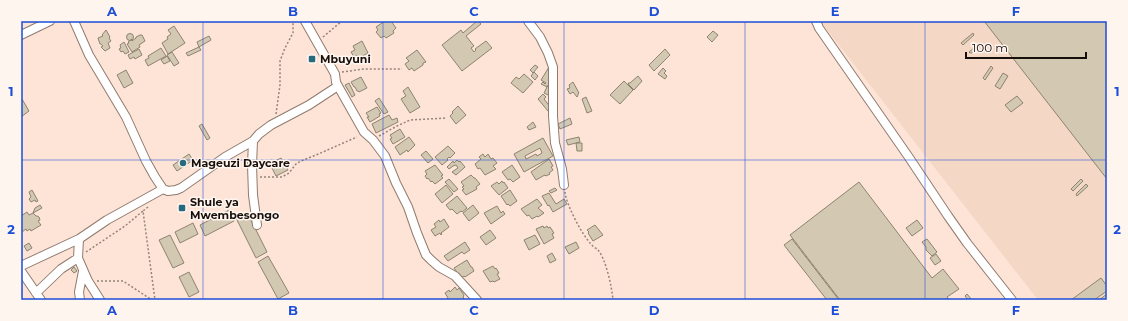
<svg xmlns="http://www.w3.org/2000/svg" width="1128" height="321" font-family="Montserrat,sans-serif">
  <rect width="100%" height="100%" fill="#fde4d7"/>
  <path fill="#f5d7c5" d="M820,21H1107V300H1038Z"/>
  <path fill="#d3c8b2" stroke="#8d836e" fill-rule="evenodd" d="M385,21H391L396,28L393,31L394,33L386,38L384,36L381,38L376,32L378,30L376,27Z
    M477,21H478L481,24L466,36L474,46L471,48L474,52L476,50L475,49L486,41L492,48L462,71L442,45L461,30L463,33Z
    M984,21H1107V179Z
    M174,26L185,43L168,54L162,43L168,39L167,37L171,34L168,30Z
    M106,30L110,37L109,38L111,41L108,43L110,48L105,51L101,47L103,46L101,44H100L98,38L103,36L102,35Z
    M713,31L718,35L712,42L707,37Z
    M973,33L974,35L963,45L961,43Z
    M126.5 37a3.5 3.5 0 1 1 7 0a3.5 3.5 0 1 1-7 0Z
    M140,35H142L145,41L139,45L140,47L132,52L127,44L129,43L128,42L132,39V41L136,38V37Z
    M209,36L211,40L199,47L197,42Z
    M362,41L368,53L359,58L357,55L354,57L351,52L355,50L353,46Z
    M124,42L129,52L125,54L123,51L121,52L119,49L121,48L120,45Z
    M980,43L981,45L972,53H970L969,52Z
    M199,47L201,50L188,56L186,53Z
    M161,48L166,56L148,66L145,60L149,58L148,56Z
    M139,49L142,55L135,59L134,57L130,59L128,55Z
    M665,49L670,55L654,71L649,65Z
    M417,50L426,62L423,63V65L414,71L412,68L409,70L405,64L409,61L406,58Z
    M172,52L179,63L174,66L167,55Z
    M167,56L170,61L164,64L161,60Z
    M535,65L538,67L533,73L530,70Z
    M991,66L993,68L985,80L983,78Z
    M549,67L551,76L548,80L550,82L547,87L541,84L543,82L545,84L546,83L541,80Z
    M663,68L666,71L664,73L667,76L665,79L658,74Z
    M126,70L133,83L124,88L117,75Z
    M534,72L538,76L535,80L531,76Z
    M1003,73L1008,76L1000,89L995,86Z
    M524,74L533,82L523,93L511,83L516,77L519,79Z
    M638,76L642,81L634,90L629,85L628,83H630Z
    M361,77L367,88L359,92L358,91H357L355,87H354L351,82Z
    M624,81L633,90L620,104L610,95Z
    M573,82L579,93L578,94V95L577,97L573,92L570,94L567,89L570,88L569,85Z
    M349,83L355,95L352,97L345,85Z
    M548,85L552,88L548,95L544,93Z
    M408,87L420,107L410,113L401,99L406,96L403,91Z
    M543,94L546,97L544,99L551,108L548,111L538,99Z
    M1017,96L1023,103L1011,112L1005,105Z
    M586,97L592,111L587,113L582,99Z
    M379,98L388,112L384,114L375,101Z
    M22,99L29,111L21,117V100Z
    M458,106L466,115L456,124L450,116L453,113L452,112Z
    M377,107L381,113L379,114L380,116L370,122L367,117H369L366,113Z
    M389,115L392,120L397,118L398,122L376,133L372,124Z
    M570,118L572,124L560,129L558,124Z
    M533,122L536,127L529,130L527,127Z
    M202,124L210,138L207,140L199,126Z
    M400,129L405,137L393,144L390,139L392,138L390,135Z
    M409,137L415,145L408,152L407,150L400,155L395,147Z
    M579,137L580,142L568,145L566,140Z
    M543,138L553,156L524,172L514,154ZM540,148L542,153L537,156L536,154L526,159L525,156Z
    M576,143H582V151H577Z
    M448,146L455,153L450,158L449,157L447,159L448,160L442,165L435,157Z
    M426,151L433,159L428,163L421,155Z
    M189,154L193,160L177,171L173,165Z
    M483,154L485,157L488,154L491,159L493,158L497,163L493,166L496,169L485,175L480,168L478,169L475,164L481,159L479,157Z
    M281,158L288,170L276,176L270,164Z
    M549,159L553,166L551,167L553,170L549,173L550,174L546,176L545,175L543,176L536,180L531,172Z
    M457,160L459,162L460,161L465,167L456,175L452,172L458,168L456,165L453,166L449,169L447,167L453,161L454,163Z
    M435,165L443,175L441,176L443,178L435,184L432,181L431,182L428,178L427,179L425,176L427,174L425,171Z
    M512,165L520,177L513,182L510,179L508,180L502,172Z
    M471,175L474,178H475L480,184L476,187L477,189L466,195L462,190L464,189L462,187L464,186L461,182Z
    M449,179L458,189L454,192L445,182Z
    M1081,179L1083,181L1073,191L1071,189Z
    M502,181L503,183L504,182L508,188L499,195L491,186L497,182L499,184Z
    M859,182L932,278L943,269L959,289L947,297L949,300H840L790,235Z
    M1086,184L1088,186L1077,196L1076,194Z
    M446,185L453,194L442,203L435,194Z
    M555,188L557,190L551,193L549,191Z
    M32,190L38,201L36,202L35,200L31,202L29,199L31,197L29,192Z
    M510,190L517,201L510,206L508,204L507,205L501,196Z
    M549,193L556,204L564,199L567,204L553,212L549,205L548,206L542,196Z
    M457,196L467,208L462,212L461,211L457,214L452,209L450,210L446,205Z
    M537,199L542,205L538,208L544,213L538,217L537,216L532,219L529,215L527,216L521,209Z
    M40,205L42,208L33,213L35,208Z
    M473,205L479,213L469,221L463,213Z
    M497,206L501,213L503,211L505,214L491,224L484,213Z
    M229,210L234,221L205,236L200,225Z
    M27,212L29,215L33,213L36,216H37L39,217L40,220L38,221L41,225L31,231L30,229L27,231L26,229L22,232L21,230V216Z
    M247,212L267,252L256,258L236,218Z
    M444,219L449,227L441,233L442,234L441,235L440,233L435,236L431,230L436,227L434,224L439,220L440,222Z
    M917,220L923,228L912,236L906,228Z
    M193,223L198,234L180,243L175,232Z
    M595,225L603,235L593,241L588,233L589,232L587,230Z
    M543,226L544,228L547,226L548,228L550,227L554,233L552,234L554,238L544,244L536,229Z
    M490,230L496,238L486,245L480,237Z
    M170,235L184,263L173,268L159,240Z
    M535,235L540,244L529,250L524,240Z
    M792,239L839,300H827L784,245Z
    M927,239L937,252L932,256L926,250V247L922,242Z
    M465,242L470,250L464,254L462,252L448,261L444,256Z
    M576,242L579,248L569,254L565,247Z
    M29,243L32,248L27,251L24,246Z
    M552,253L556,260L550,263L547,256Z
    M936,254L941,261L935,265L930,258Z
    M268,256L289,293L278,299L258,262Z
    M467,260L471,267H472L474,271L465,277L464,276L461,278L454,268Z
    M493,266L495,269L496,268L499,273L497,274L500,279L494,282L493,281L490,282L483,271Z
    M74,267L77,271L74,273L71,270Z
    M189,272L199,292L189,297L179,277Z
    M1101,278L1107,286V291L1094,300H1071Z
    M455,287L457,290L459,288L464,295L463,297L464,298L462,300H447L448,298L445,293L449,290L450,292Z
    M967,294L972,300H968L965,296Z
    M1107,294V300H1099Z"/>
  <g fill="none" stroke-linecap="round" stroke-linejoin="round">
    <g stroke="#917b6f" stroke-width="10">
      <path id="minor" d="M74,21L89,55L126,117L146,161L155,177L163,189L168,191L176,190L181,188L225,157L253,141L259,134L271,125L309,105L338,86L336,82L335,74L305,21
        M528,21L540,37L548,53L553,67V116L555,143L562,169L564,185
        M816,21L819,28L908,156L948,216L967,243L1012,300
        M21,35L50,21
        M338,86L364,132L373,140L385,156L396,183L408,207L417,233L426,255L431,260L439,267L455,276L477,300
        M253,141L252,165L253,195L257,225
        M78,258L88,281L100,300
        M21,266L79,239L107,220L163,189
        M21,271L41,300
        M36,293L61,269L78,258L79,239
        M80,300L79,292L83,271"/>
    </g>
    <path stroke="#95847b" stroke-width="1.5" stroke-dasharray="2 2" stroke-linecap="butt" d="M323,37L342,21
      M342,72L364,69H402
      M276,114L280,85V61L285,48L293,33V21
      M379,136L397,126L410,120L447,118
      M260,177H282L289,173L296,164L301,161L316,155L357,137
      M565,192C566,204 582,235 591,244C593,247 596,248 598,250C606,259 612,288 613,300
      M148,207L143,211L155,300
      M86,252L125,226L143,211
      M97,281H123L152,300"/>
    <use href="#minor" stroke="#fff" stroke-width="8"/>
  </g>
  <path fill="none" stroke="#1d4ed8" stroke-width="1" stroke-opacity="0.55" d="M203,21V300M383,21V300M564,21V300M745,21V300M925,21V300M21,160H1107"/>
  <g fill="#286a7d" stroke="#fff5ef" stroke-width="1.5">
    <rect x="308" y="55" width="8" height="8" rx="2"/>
    <circle cx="183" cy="163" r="4"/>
    <rect x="178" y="204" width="8" height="8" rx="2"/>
  </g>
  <g text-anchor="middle" stroke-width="3" stroke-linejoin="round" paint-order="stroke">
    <g font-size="11" font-weight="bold" fill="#170f0b" stroke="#fff5ef" text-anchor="start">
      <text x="320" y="63">Mbuyuni</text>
      <text x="191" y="167">Mageuzi Daycare</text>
      <text x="190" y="206">Shule ya<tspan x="190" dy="13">Mwembesongo</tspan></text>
    </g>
  </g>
  <rect width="1128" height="321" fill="none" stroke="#fff5ef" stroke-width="44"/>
  <path d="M966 52v6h120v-6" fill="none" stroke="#170f0b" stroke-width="2"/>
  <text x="972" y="52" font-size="12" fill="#170f0b" stroke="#fff5ef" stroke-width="3" paint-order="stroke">100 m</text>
  <rect x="22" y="22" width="1084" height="277" fill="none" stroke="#1d4ed8" stroke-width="1.5"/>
  <g font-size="13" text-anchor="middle" font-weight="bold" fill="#1d4ed8">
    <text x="112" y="16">A</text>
    <text x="293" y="16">B</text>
    <text x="474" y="16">C</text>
    <text x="654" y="16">D</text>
    <text x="835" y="16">E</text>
    <text x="1016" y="16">F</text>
    <text x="11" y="96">1</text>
    <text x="1117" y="96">1</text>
    <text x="11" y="234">2</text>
    <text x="1117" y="234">2</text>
    <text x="112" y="315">A</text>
    <text x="293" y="315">B</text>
    <text x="474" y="315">C</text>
    <text x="654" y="315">D</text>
    <text x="835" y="315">E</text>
    <text x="1016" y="315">F</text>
  </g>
</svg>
